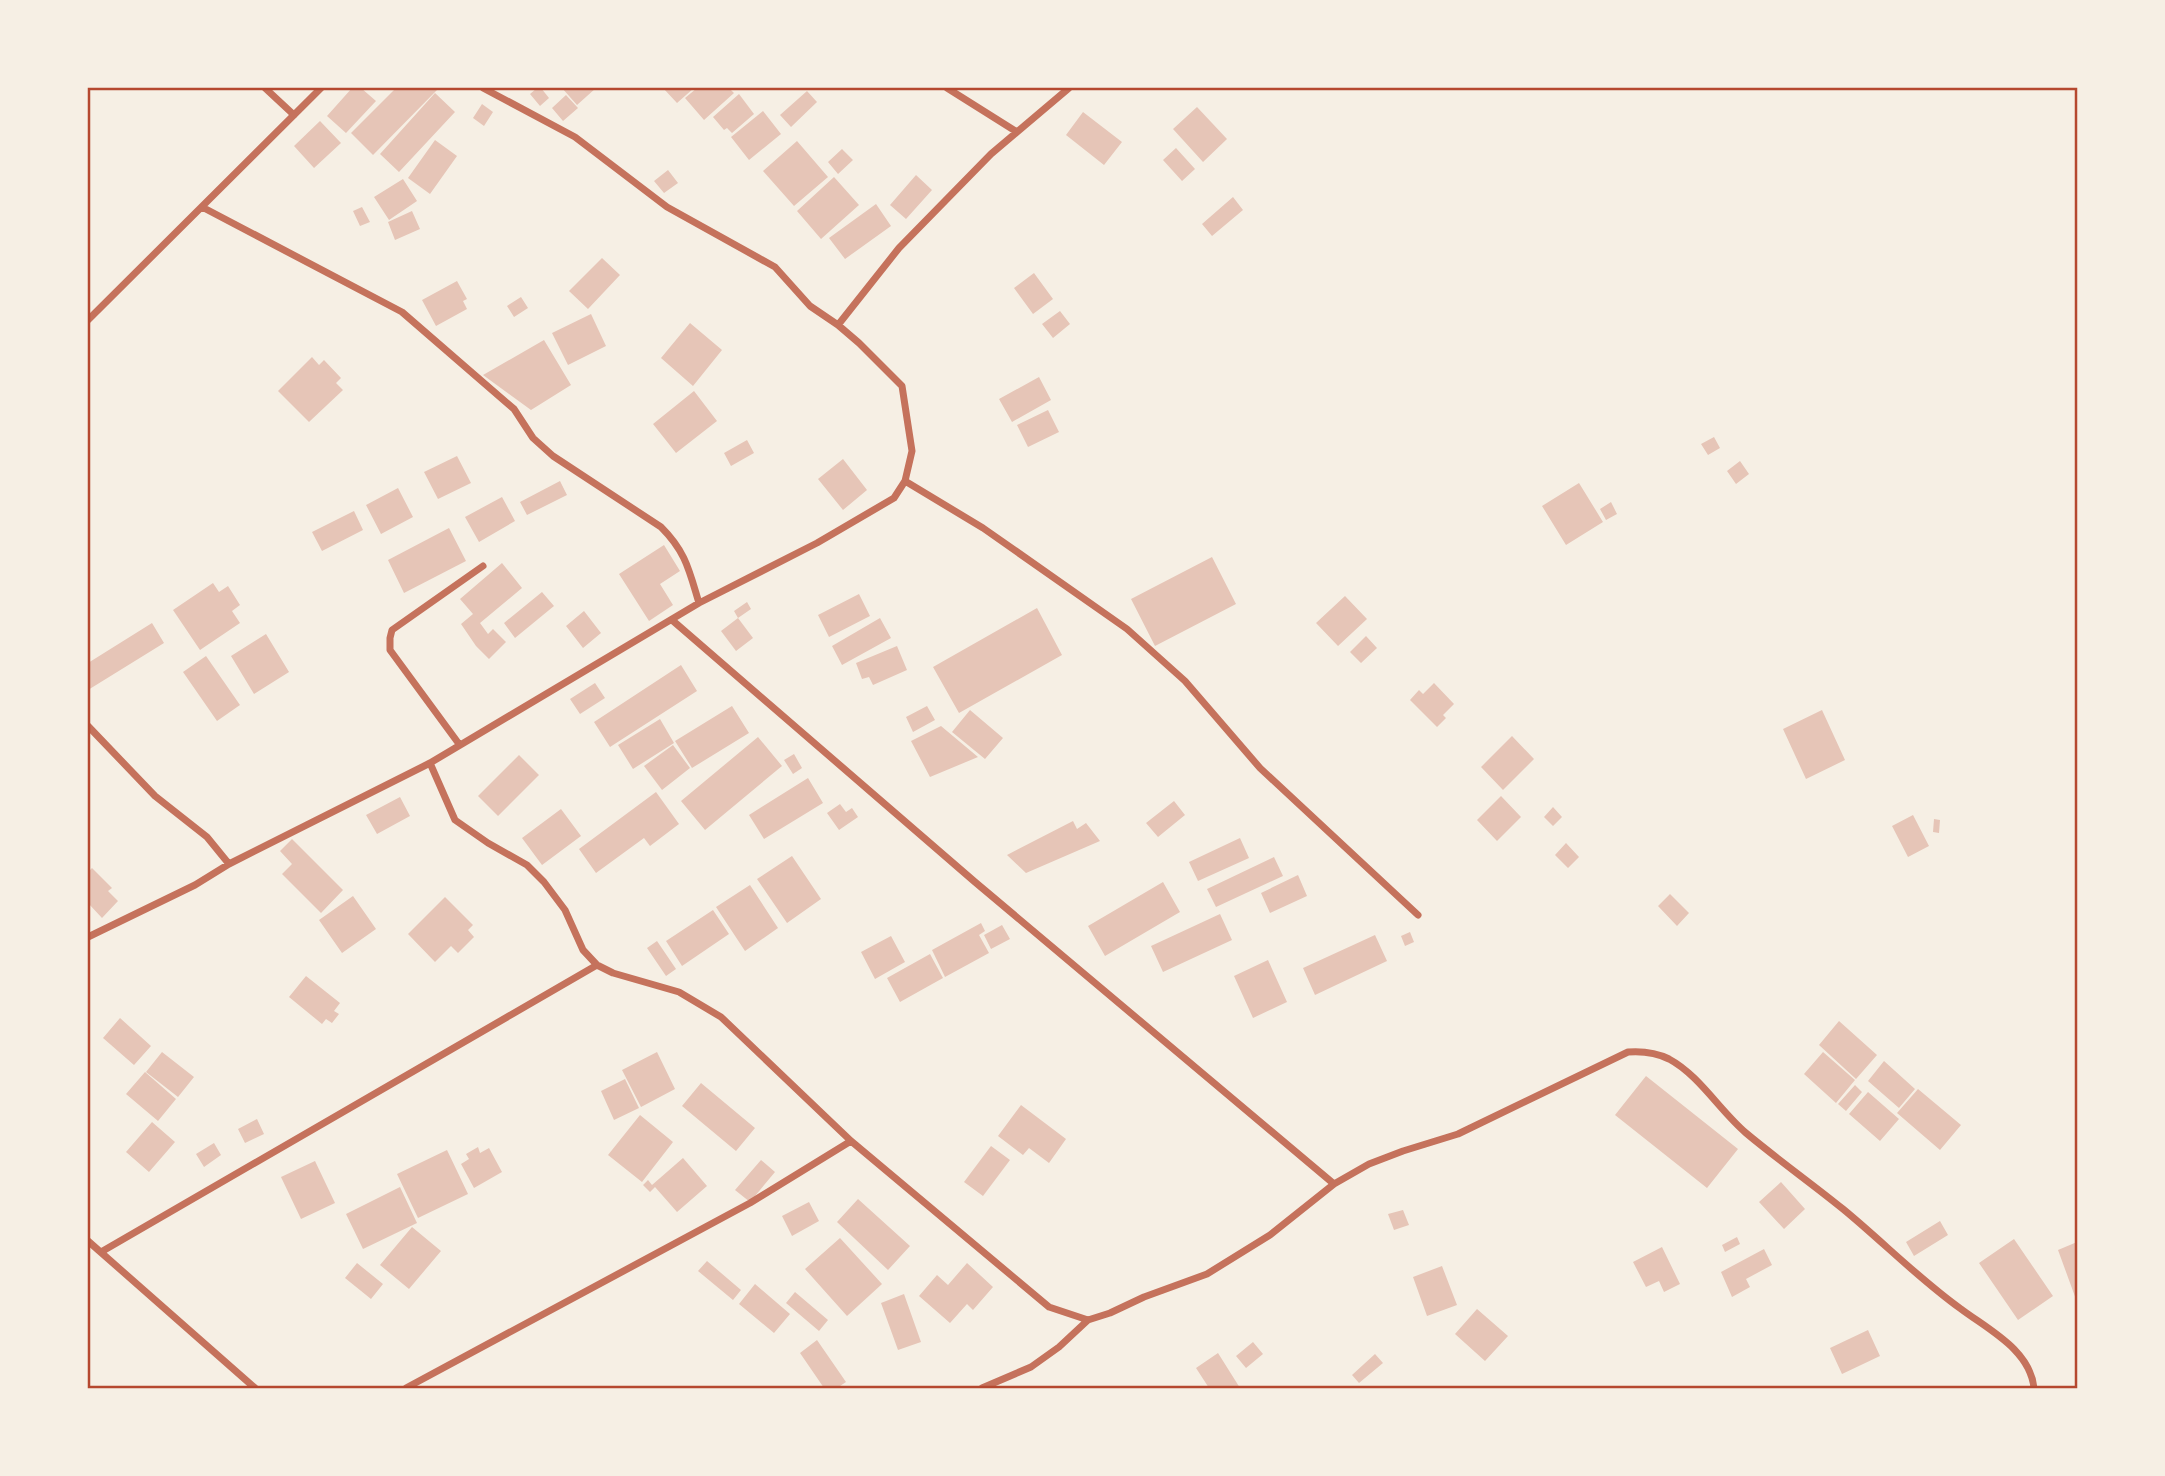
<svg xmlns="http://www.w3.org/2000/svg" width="2165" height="1476" font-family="'Sofia Sans Condensed',sans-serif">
  <rect width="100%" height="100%" fill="#f6efe4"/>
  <path fill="#e6c5b7" d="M352,88H361L376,101L346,133L327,116Z
    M396,88H435L437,90L373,155L351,133Z
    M537,88H541L549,98L540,106L530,94Z
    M562,88H596L577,105Z
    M663,88H694L677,103Z
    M697,88H729L734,93L704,120L685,98Z
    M807,91L817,102L791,127L780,115Z
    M435,93L455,112L399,172L380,154Z
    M739,94L754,114L732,133L727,128L724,130L713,117Z
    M566,95L578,108L563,121L552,108Z
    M482,104L493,112L484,126L473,118Z
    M1197,107L1227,139L1203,162L1173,129Z
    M763,111L781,134L749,160L731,137Z
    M1083,112L1122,142L1104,165L1066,135Z
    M320,121L341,143L314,168L294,146Z
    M435,140L457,156L430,194L408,178Z
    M797,141L828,177L794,206L763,171Z
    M1176,148L1195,169L1182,181L1163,160Z
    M842,149L853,160L838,174L828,162Z
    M668,170L678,183L664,193L654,181Z
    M916,175L932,190L906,219L890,205Z
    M834,177L859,205L821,239L797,211Z
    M403,179L417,201L389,220L374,197Z
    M1233,197L1243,210L1212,236L1202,224Z
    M876,204L891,226L845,259L829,238Z
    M362,207L370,222L360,226L353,211Z
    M412,211L420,229L395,240L388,222Z
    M602,258L620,275L588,309L569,291Z
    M1034,273L1053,299L1033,314L1014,288Z
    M457,281L467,299L463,301L467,309L436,326L422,300Z
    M521,297L528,308L514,317L507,306Z
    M1060,311L1070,324L1053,338L1042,324Z
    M591,314L606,346L568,365L552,333Z
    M690,323L722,350L693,386L661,358Z
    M544,340L571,385L531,410L483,375Z
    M312,357L319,365L324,360L341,378L336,383L343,390L309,422L278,391Z
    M1039,377L1051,400L1012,422L999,399Z
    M694,391L717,421L676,453L653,424Z
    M1048,410L1059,432L1028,447L1017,425Z
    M1714,437L1720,448L1708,455L1701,444Z
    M747,440L754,453L731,466L724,453Z
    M457,456L471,483L438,499L424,472Z
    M843,459L867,490L843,510L818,479Z
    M1740,461L1749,474L1736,484L1727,471Z
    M560,481L567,495L527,515L520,502Z
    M1579,483L1603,522L1566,545L1542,506Z
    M398,488L413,517L381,534L366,505Z
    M502,497L515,521L479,542L465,517Z
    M1611,502L1617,514L1606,520L1600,509Z
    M354,511L363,530L322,551L312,532Z
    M449,528L466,561L404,593L388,560Z
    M664,545L680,571L660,584L673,605L649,621L619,574Z
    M1212,557L1236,604L1155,646L1131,599Z
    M502,563L522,588L480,623L488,634L493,629L506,642L489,659L476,646L461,624L473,614L460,599Z
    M213,583L219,592L228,586L240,605L232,611L240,623L200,650L173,610Z
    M542,592L554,606L515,638L504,623Z
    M859,594L870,616L829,637L818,615Z
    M1345,596L1367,619L1338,646L1316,623Z
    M747,602L751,609L738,618L734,611Z
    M1037,608L1062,655L959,713L933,667Z
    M584,611L601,633L583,648L566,626Z
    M738,618L753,638L736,651L721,631Z
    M880,618L891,638L842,665L832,646Z
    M152,623L164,643L88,690V663Z
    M266,634L289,672L254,694L231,656Z
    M1366,636L1377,648L1361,663L1350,652Z
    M897,646L907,670L873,685L869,677L862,679L856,663Z
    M206,656L240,705L217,721L183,672Z
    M681,665L697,691L610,747L594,722Z
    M595,683L605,698L580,714L570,699Z
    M1434,683L1454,704L1443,715L1446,718L1437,727L1410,700L1419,690L1423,694Z
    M732,706L749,733L692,768L675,741Z
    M927,706L935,720L913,732L906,717Z
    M970,710L1003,738L985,759L952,732Z
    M1822,710L1845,760L1806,779L1783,729Z
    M660,719L674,743L633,769L618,745Z
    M941,726L978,757L930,777L911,741Z
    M1512,736L1534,759L1503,790L1481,767Z
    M758,737L782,766L705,830L681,801Z
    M673,745L690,768L662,790L644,766Z
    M794,754L802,768L793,774L784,760Z
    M519,755L539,775L498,816L478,796Z
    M808,778L823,803L764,839L749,815Z
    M656,792L679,824L650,846L644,838L596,873L579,849Z
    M1501,796L1521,817L1497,841L1477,820Z
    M400,797L410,816L377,834L366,815Z
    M1174,801L1185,815L1158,837L1146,823Z
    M840,804L846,812L852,808L858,817L839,830L827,813Z
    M1553,807L1562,817L1553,826L1544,817Z
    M561,809L581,836L542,865L522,838Z
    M1913,815L1929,846L1908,857L1892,826Z
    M1934,819L1940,820L1939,833L1933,832Z
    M1073,821L1077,829L1086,823L1100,841L1026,873L1007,855Z
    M1240,838L1249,858L1198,881L1189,862Z
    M292,839L343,890L321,913L282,874L292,864L280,851Z
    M1566,843L1579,857L1568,868L1555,855Z
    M792,856L821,899L787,923L757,879Z
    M1274,857L1283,876L1216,907L1207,889Z
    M92,868L112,888L108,891L118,901L102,918L88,903V870L89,871Z
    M1298,875L1307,896L1270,913L1261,893Z
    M1163,882L1180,912L1105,956L1088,926Z
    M750,885L778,928L745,951L716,907Z
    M1670,894L1689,913L1677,926L1658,906Z
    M353,896L376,929L342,953L319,920Z
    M445,897L473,925L468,930L474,937L458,953L451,946L435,962L408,934Z
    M713,910L729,934L682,966L666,941Z
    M1220,914L1232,940L1163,972L1151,946Z
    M981,923L985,931L979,935L989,953L945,977L932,950Z
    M1002,925L1010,939L991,949L984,935Z
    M1410,932L1414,942L1405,946L1401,936Z
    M1375,935L1387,961L1315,995L1303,968Z
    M891,936L905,962L875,979L861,952Z
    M657,941L676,969L666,976L647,948Z
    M930,954L943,978L900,1002L887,978Z
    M1268,960L1287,1002L1253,1018L1234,976Z
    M306,976L340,1003L334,1011L339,1014L332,1023L326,1019L322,1024L289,997Z
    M120,1018L151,1046L134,1065L103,1038Z
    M1839,1021L1877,1055L1856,1079L1819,1045Z
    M162,1052L194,1077L178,1097L146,1072Z
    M657,1052L675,1089L641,1107L622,1070Z
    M1823,1052L1855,1080L1836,1103L1804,1074Z
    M1884,1061L1915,1089L1899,1108L1868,1081Z
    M145,1072L176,1099L158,1121L126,1094Z
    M1646,1076L1738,1149L1707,1188L1615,1115Z
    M625,1079L639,1108L614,1120L601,1091Z
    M701,1083L755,1128L736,1151L682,1106Z
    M1855,1085L1862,1092L1846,1111L1838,1104Z
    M1918,1089L1961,1125L1940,1150L1897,1113Z
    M1868,1092L1899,1119L1880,1141L1849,1114Z
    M1021,1105L1066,1139L1049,1163L1029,1148L1023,1155L998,1136Z
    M640,1115L673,1142L642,1182L608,1155Z
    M257,1119L264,1134L245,1143L238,1129Z
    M152,1122L175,1142L149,1172L126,1152Z
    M214,1143L221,1155L204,1167L196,1154Z
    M991,1146L1010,1160L983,1196L964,1182Z
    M478,1147L480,1153L489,1148L502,1172L474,1188L461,1164L469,1159L466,1154Z
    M447,1150L468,1194L418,1218L397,1174Z
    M683,1158L707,1186L677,1212L655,1187L650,1192L643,1185L648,1180L652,1185Z
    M761,1160L775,1172L750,1202L735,1190Z
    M315,1161L335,1203L301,1219L281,1177Z
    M1781,1182L1805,1209L1784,1229L1759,1202Z
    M400,1187L417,1223L363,1249L346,1214Z
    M858,1199L910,1246L888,1270L837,1222Z
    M809,1202L819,1221L792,1236L782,1216Z
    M1403,1210L1409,1225L1394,1230L1388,1214Z
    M1940,1221L1948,1235L1914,1256L1906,1242Z
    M412,1227L441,1251L409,1289L380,1265Z
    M1737,1237L1740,1244L1725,1252L1722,1245Z
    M840,1238L882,1284L847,1316L805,1269Z
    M2014,1239L2053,1296L2018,1320L1979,1263Z
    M2077,1242V1302L2058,1250Z
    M1662,1247L1680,1284L1664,1292L1659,1281L1646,1287L1633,1262Z
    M1764,1249L1772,1265L1746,1279L1750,1287L1732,1297L1721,1272Z
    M707,1261L741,1290L733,1300L698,1271Z
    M357,1263L383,1284L371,1299L345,1278Z
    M967,1263L993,1287L973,1310L967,1304L950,1323L919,1296L937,1275L948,1285Z
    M1442,1266L1457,1305L1427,1316L1413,1277Z
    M755,1284L790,1314L774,1333L739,1304Z
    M795,1292L828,1320L819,1331L786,1303Z
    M904,1294L921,1342L898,1350L881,1303Z
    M1477,1309L1508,1336L1485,1361L1455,1334Z
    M1868,1330L1880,1356L1842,1374L1830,1348Z
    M817,1340L846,1382L837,1388H824L800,1353Z
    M1253,1342L1263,1354L1246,1368L1236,1356Z
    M1218,1353L1240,1388H1209L1196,1368Z
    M1375,1354L1383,1363L1359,1383L1352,1375Z"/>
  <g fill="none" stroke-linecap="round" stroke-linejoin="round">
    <path stroke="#c5725c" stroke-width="7" d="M265,88L294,115
      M947,88L1017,132
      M202,207L402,312L514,409L533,438L553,456L661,527C686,552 689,570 699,603
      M88,320L321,88
      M838,325L899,248L991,154L1069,88
      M905,481L983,528L1127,629L1185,681L1260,768L1418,915
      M672,620L975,882L1334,1184
      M88,726L155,796L207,837L229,864
      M459,744L390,650V638L392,630L483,566
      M430,763L455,820L488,843L527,865L544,882L565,910L583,950L597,965L613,973L679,992L721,1017L851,1141L1049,1307L1088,1320L1110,1313L1144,1297L1207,1274L1270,1235L1334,1184L1369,1164L1403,1151L1458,1134L1628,1052C1642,1051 1655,1052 1669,1059C1699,1075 1720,1111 1746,1133C1777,1159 1811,1183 1843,1209C1882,1241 1919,1279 1961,1309C1989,1330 2030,1350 2034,1388
      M88,937L195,885L229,864L430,763L699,603L817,543L894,498L905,481L912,451L902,386L859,343L838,325L810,306L775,267L667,207L575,137L483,88
      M88,1241L255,1388
      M101,1252L597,965
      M406,1388L750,1203L851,1141
      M982,1388L1031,1367L1059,1347L1088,1320"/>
  </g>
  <rect width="2165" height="1476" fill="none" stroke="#f6efe4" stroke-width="178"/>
  <rect x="89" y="89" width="1987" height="1298" fill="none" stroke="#b5482f" stroke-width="2.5"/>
</svg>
